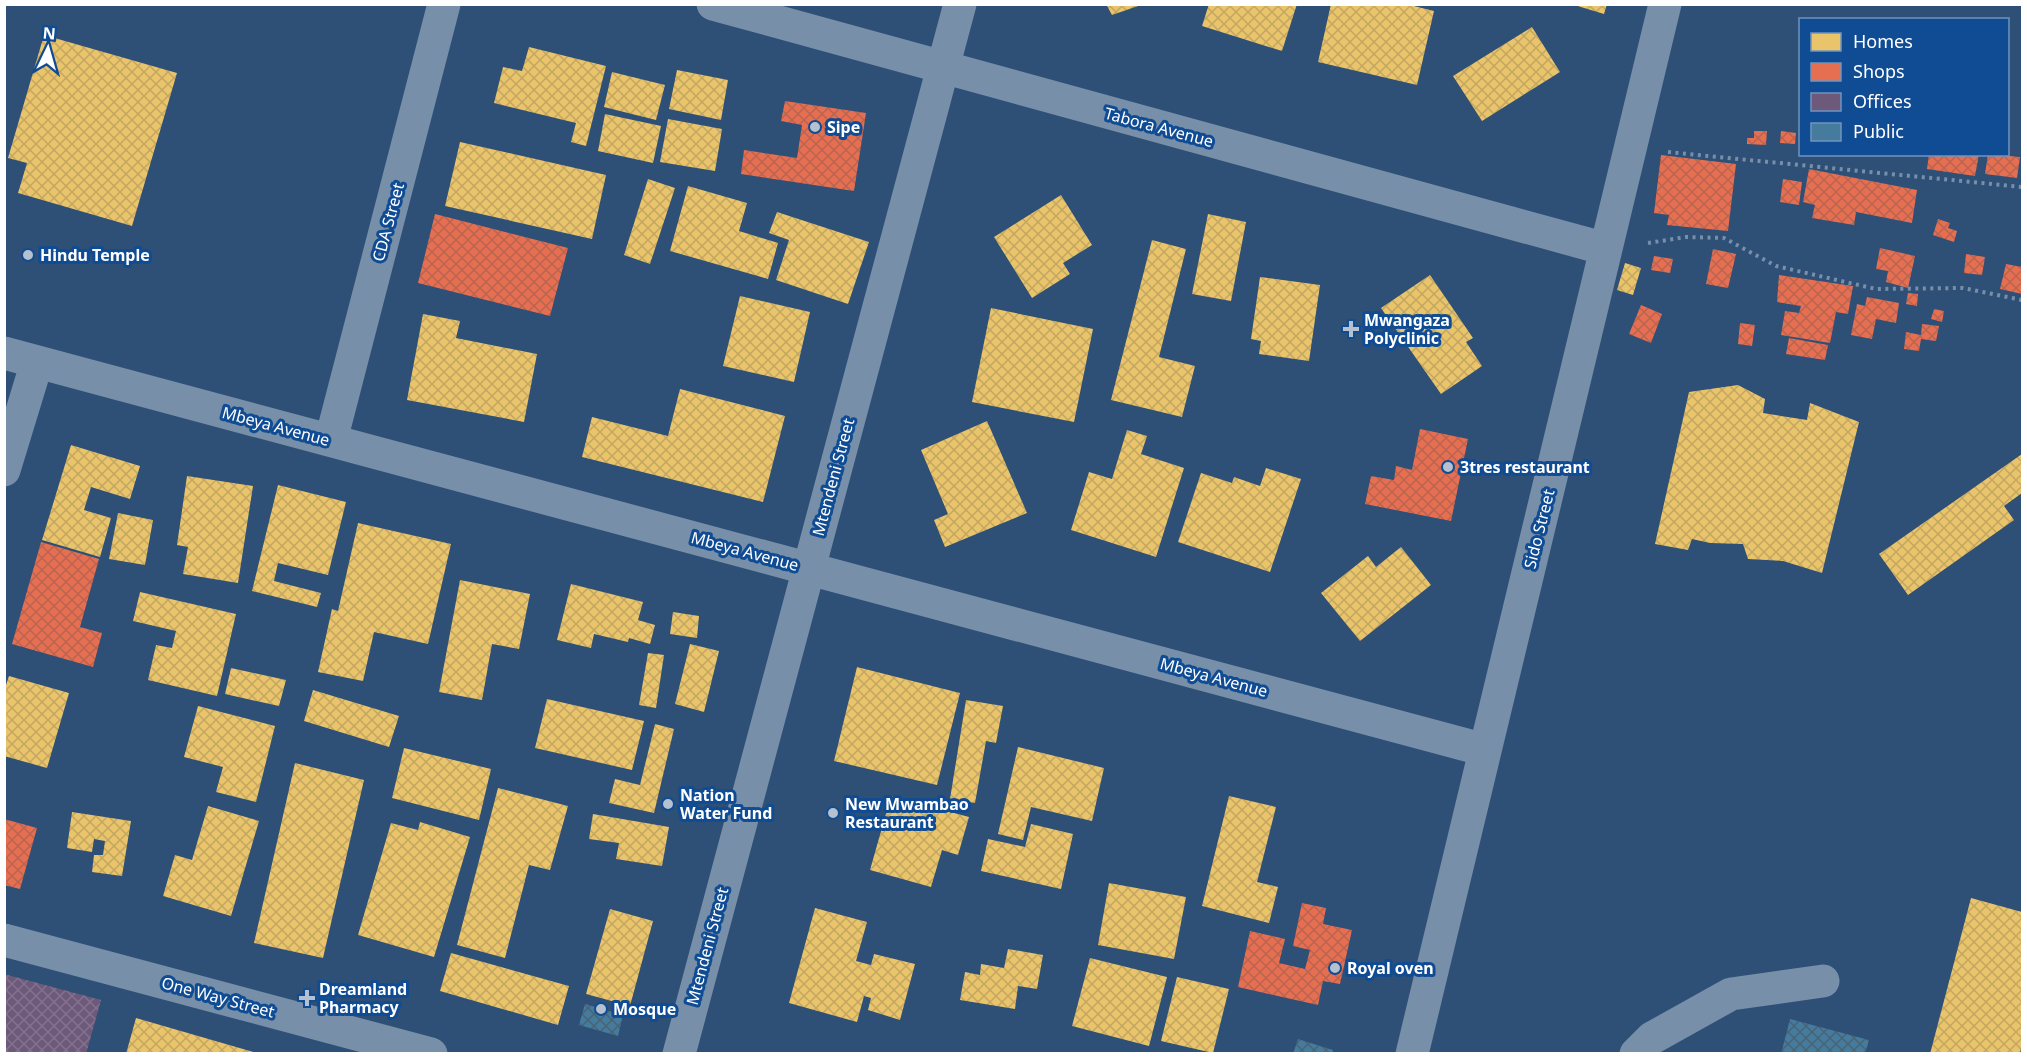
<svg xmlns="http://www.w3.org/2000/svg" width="2027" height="1058" font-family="'Noto Sans',sans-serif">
  <defs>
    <pattern id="homes-cross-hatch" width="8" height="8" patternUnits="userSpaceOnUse" patternTransform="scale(1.5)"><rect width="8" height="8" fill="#e9c46a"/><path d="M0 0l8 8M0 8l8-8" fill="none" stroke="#c2a662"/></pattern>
    <pattern id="shops-cross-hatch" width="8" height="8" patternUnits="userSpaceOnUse" patternTransform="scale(1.5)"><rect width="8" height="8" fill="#e76f51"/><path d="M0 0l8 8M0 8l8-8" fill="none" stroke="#b86450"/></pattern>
    <pattern id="offices-cross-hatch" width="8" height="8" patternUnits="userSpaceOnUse" patternTransform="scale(1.5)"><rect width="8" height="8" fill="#6d597a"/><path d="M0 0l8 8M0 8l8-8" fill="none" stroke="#83728e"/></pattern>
    <pattern id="public-cross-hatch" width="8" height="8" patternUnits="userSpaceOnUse" patternTransform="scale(1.5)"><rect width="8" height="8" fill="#457b9d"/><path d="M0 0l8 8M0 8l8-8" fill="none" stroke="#486474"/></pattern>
  </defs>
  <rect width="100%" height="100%" fill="#2e4f76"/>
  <path fill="url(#homes-cross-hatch)" d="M1106,4H1140L1141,5L1112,15Z
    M1209,4H1297L1282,51L1202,26Z
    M1331,4H1406L1434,11L1417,85L1318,62Z
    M1571,4H1607L1604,14Z
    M1532,27L1560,72L1482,121L1453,76Z
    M44,35L177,73L132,226L18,193L27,163L8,158Z
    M529,47L606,66L586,146L571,142L576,123L494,103L503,67L522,71Z
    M677,70L728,80L721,120L669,109Z
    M612,72L665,85L656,120L604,107Z
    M605,114L661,126L653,163L598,151Z
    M668,119L722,129L715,171L660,162Z
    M460,142L606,175L592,239L445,206Z
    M648,179L675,188L650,264L624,255Z
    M688,186L747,203L739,231L778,243L768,279L670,251Z
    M1061,195L1092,245L1063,263L1070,274L1032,298L994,237Z
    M777,212L869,242L848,304L776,280L789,240L769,233Z
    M1208,214L1246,222L1231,301L1192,294Z
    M1152,240L1186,249L1159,357L1195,366L1182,417L1111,400Z
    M1625,263L1641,268L1633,295L1617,290Z
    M1430,275L1473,338L1466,342L1482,366L1441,394L1381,308Z
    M1260,277L1320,285L1309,361L1259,354L1261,341L1251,339Z
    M740,296L810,312L794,382L723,366Z
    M991,308L1093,329L1074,422L972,402Z
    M423,314L460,321L456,338L537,354L524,422L407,400Z
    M1738,385L1765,399L1763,413L1807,420L1810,403L1859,422L1822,573L1783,561L1748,559L1743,544L1710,543L1692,539L1688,550L1655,544L1689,392Z
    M680,389L785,416L763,502L582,457L592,417L668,436Z
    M987,421L1027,513L945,547L934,520L948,514L921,450Z
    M1127,430L1147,436L1141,454L1184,468L1156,557L1071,530L1089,472L1112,479Z
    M71,445L140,466L130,499L91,487L84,510L111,518L100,557L42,540Z
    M2022,454V493L2004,506L2014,520L1908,595L1879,554Z
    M1266,468L1301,479L1270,572L1178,542L1201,473L1232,483L1234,477L1260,486Z
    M187,476L253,486L238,583L183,574L188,547L177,545Z
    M278,485L346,502L328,575L278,563L274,581L321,593L317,607L252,591Z
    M118,513L153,520L145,565L109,559Z
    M358,523L451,544L428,644L374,632L363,681L318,672L332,609L338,611Z
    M1401,547L1431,585L1360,641L1321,593L1368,556L1376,567Z
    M460,580L530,594L519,649L492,644L482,700L439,692Z
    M571,584L643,602L638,620L655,625L650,644L629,638L628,642L594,634L591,648L557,640Z
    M140,592L236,614L217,696L148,680L156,645L172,648L176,631L133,621Z
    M673,612L699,616L697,638L670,634Z
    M690,644L719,651L704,712L675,704Z
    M648,653L664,655L656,708L639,705Z
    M857,667L960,693L937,785L834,761Z
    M231,668L286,680L279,706L225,694Z
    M9,676L69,693L47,768L4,756V691Z
    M313,690L399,716L389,747L304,721Z
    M547,699L644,721L632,770L535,748Z
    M966,700L1003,706L996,743L986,741L975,803L950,799Z
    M198,706L275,726L256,802L216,792L223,767L184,757Z
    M655,724L674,729L654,813L609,803L615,779L640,785Z
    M1018,747L1104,768L1092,821L1031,807L1023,840L998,834Z
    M404,748L491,769L479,820L392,798Z
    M295,763L364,780L323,958L254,943Z
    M498,788L568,806L550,870L529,865L505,958L457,945Z
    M891,796L969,817L958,855L942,850L931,887L870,870Z
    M1229,796L1276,807L1257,882L1278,887L1269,923L1202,906Z
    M208,806L259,821L231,916L163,896L175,855L192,860Z
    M72,812L131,821L122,876L92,872L94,855H103L105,841L94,839L92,852L67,848Z
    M593,814L669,827L662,866L616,859L619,843L589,839Z
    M420,822L470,837L434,957L358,935L391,823L418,830Z
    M1031,824L1073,834L1061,889L981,871L988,839L1025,847Z
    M1109,883L1186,897L1174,959L1098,945Z
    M1971,898L2022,912V1042L2020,1054H1930Z
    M815,908L867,922L856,961L871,965L874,954L915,964L900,1020L868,1010L871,998L864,996L857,1022L789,1003Z
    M610,909L653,921L630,1006L586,994Z
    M1008,949L1043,955L1037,989L1018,986L1015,1009L960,1000L965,972L980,975L981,964L1004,968Z
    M451,953L569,986L558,1025L440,991Z
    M1090,958L1167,977L1149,1046L1072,1026Z
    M1177,977L1229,989L1213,1053L1161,1041Z
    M136,1018L257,1053V1054H126Z"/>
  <path fill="url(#shops-cross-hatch)" d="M785,101L866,113L854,191L741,174L744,150L797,158L802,125L781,121Z
    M1754,131H1767L1766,145L1747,144V138H1754Z
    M1781,131L1796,133L1795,144L1780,143Z
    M1929,154H1979L1975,176L1927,169Z
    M1988,154L2020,157L2017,178L1985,174Z
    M1661,155L1736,164L1728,231L1667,225L1669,215L1654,213Z
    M1809,169L1917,190L1912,223L1856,212L1854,225L1812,218L1815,205L1803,202Z
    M1783,179L1802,182L1799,205L1780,202Z
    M435,214L568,248L550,316L418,283Z
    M1938,219L1950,223L1948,228L1957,231L1954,242L1933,235Z
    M1880,248L1915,256L1908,288L1886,282L1888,271L1876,269Z
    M1713,249L1736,254L1728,288L1706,284Z
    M1966,254L1985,257L1982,275L1964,273Z
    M1654,256L1673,259L1670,273L1651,270Z
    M2006,264L2022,267V294L2000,289Z
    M1779,275L1853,286L1848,314L1836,312L1830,343L1781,335L1785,311L1799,313L1801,306L1777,302Z
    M1908,293L1918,294L1917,306L1906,304Z
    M1867,297L1899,303L1896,323L1876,319L1872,339L1851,335L1857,304L1865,306Z
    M1641,305L1662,314L1651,343L1629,334Z
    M1934,309L1944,311L1942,322L1931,319Z
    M1740,323L1755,325L1752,346L1738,344Z
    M1922,324L1939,326L1936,341L1921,339L1919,351L1904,349L1906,332L1921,335Z
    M1789,338L1828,345L1825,360L1786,354Z
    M1420,429L1468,439L1451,521L1365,504L1371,476L1394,480L1396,466L1412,470Z
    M41,542L99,559L80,627L102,633L93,667L12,644Z
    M4,819L37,828L20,889L4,885Z
    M1302,903L1326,908L1323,924L1352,930L1340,984L1323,981L1318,1005L1238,987L1250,931L1285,939L1279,963L1305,969L1310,950L1293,946Z"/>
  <path fill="url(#offices-cross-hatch)" d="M4,974L101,1000L86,1054H4Z"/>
  <path fill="url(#public-cross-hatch)" d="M585,1004L623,1015L618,1036L579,1025Z
    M1790,1019L1869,1040L1865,1054H1781Z
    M1298,1039L1333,1050L1332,1054H1293Z"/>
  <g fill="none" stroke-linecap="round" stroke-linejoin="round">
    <path stroke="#778fa9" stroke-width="4" stroke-dasharray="3 4.5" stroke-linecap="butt" d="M1668,152L2022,187
      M1648,243L1686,237L1724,238L1776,266L1876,289L1963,288L2022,300"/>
    <path stroke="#778fa9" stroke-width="33" d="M713,4L1606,249
      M4,353L1485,750
      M331,440L444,4
      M4,470L37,362
      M4,940L431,1054
      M679,1054L960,4
      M1412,1054L1665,4
      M1636,1054L1652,1038L1731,994L1823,981"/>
  </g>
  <g fill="#b6c1cf" stroke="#104c94" stroke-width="2">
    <circle cx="815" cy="127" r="6"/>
    <circle cx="28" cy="255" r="6"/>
    <path d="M1348 320h6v6h6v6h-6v6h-6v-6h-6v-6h6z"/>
    <circle cx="1448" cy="467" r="6"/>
    <circle cx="668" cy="804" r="6"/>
    <circle cx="833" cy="813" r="6"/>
    <circle cx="1335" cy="968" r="6"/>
    <path d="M304 989h6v6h6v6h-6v6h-6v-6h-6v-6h6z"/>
    <circle cx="601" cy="1009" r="6"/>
  </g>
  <g text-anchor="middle" stroke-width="6" stroke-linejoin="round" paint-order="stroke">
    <g font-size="16" font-weight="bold" fill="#fff" stroke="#104c94" text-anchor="start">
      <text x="827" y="133">Sipe</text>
      <text x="40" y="261">Hindu Temple</text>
      <text x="1364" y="326">Mwangaza<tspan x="1364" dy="18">Polyclinic</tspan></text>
      <text x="1460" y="473">3tres restaurant</text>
      <text x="680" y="801">Nation<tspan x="680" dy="18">Water Fund</tspan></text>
      <text x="845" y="810">New Mwambao<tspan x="845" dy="18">Restaurant</tspan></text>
      <text x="1347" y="974">Royal oven</text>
      <text x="319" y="995">Dreamland<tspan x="319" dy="18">Pharmacy</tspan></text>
      <text x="613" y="1015">Mosque</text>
    </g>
    <g font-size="16" fill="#fff" stroke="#104c94">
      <text transform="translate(1159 127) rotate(15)" y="6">Tabora Avenue</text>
      <text transform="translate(388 222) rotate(-75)" y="6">CDA Street</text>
      <text transform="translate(276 426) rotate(15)" y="6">Mbeya Avenue</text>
      <text transform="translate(833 477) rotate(-75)" y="6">Mtendeni Street</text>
      <text transform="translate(1539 529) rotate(-76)" y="6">Sido Street</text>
      <text transform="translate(745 551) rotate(15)" y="6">Mbeya Avenue</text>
      <text transform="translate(1214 677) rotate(15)" y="6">Mbeya Avenue</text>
      <text transform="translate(707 946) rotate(-75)" y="6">Mtendeni Street</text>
      <text transform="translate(218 997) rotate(15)" y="6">One Way Street</text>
    </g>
  </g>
  <rect width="2027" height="1058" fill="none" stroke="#ffffff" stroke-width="12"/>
  <rect x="1799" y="18" width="210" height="138" fill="#104c94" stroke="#7094bf" stroke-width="1.5"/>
  <rect x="1811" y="33" width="30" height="18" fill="#e9c46a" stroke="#7094bf" stroke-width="1.5"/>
  <text x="1853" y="48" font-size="18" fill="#ffffff">Homes</text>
  <rect x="1811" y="63" width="30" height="18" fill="#e76f51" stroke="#7094bf" stroke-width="1.5"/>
  <text x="1853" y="78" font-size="18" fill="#ffffff">Shops</text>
  <rect x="1811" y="93" width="30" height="18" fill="#6d597a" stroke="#7094bf" stroke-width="1.5"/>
  <text x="1853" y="108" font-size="18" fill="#ffffff">Offices</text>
  <rect x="1811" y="123" width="30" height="18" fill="#457b9d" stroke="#7094bf" stroke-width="1.5"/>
  <text x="1853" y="138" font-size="18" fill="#ffffff">Public</text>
  <g transform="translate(48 48) rotate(5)" stroke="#104c94" stroke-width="4.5" paint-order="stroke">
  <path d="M0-4.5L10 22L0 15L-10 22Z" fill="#ffffff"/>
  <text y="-9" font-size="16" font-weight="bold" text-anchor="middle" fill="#ffffff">N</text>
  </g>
</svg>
